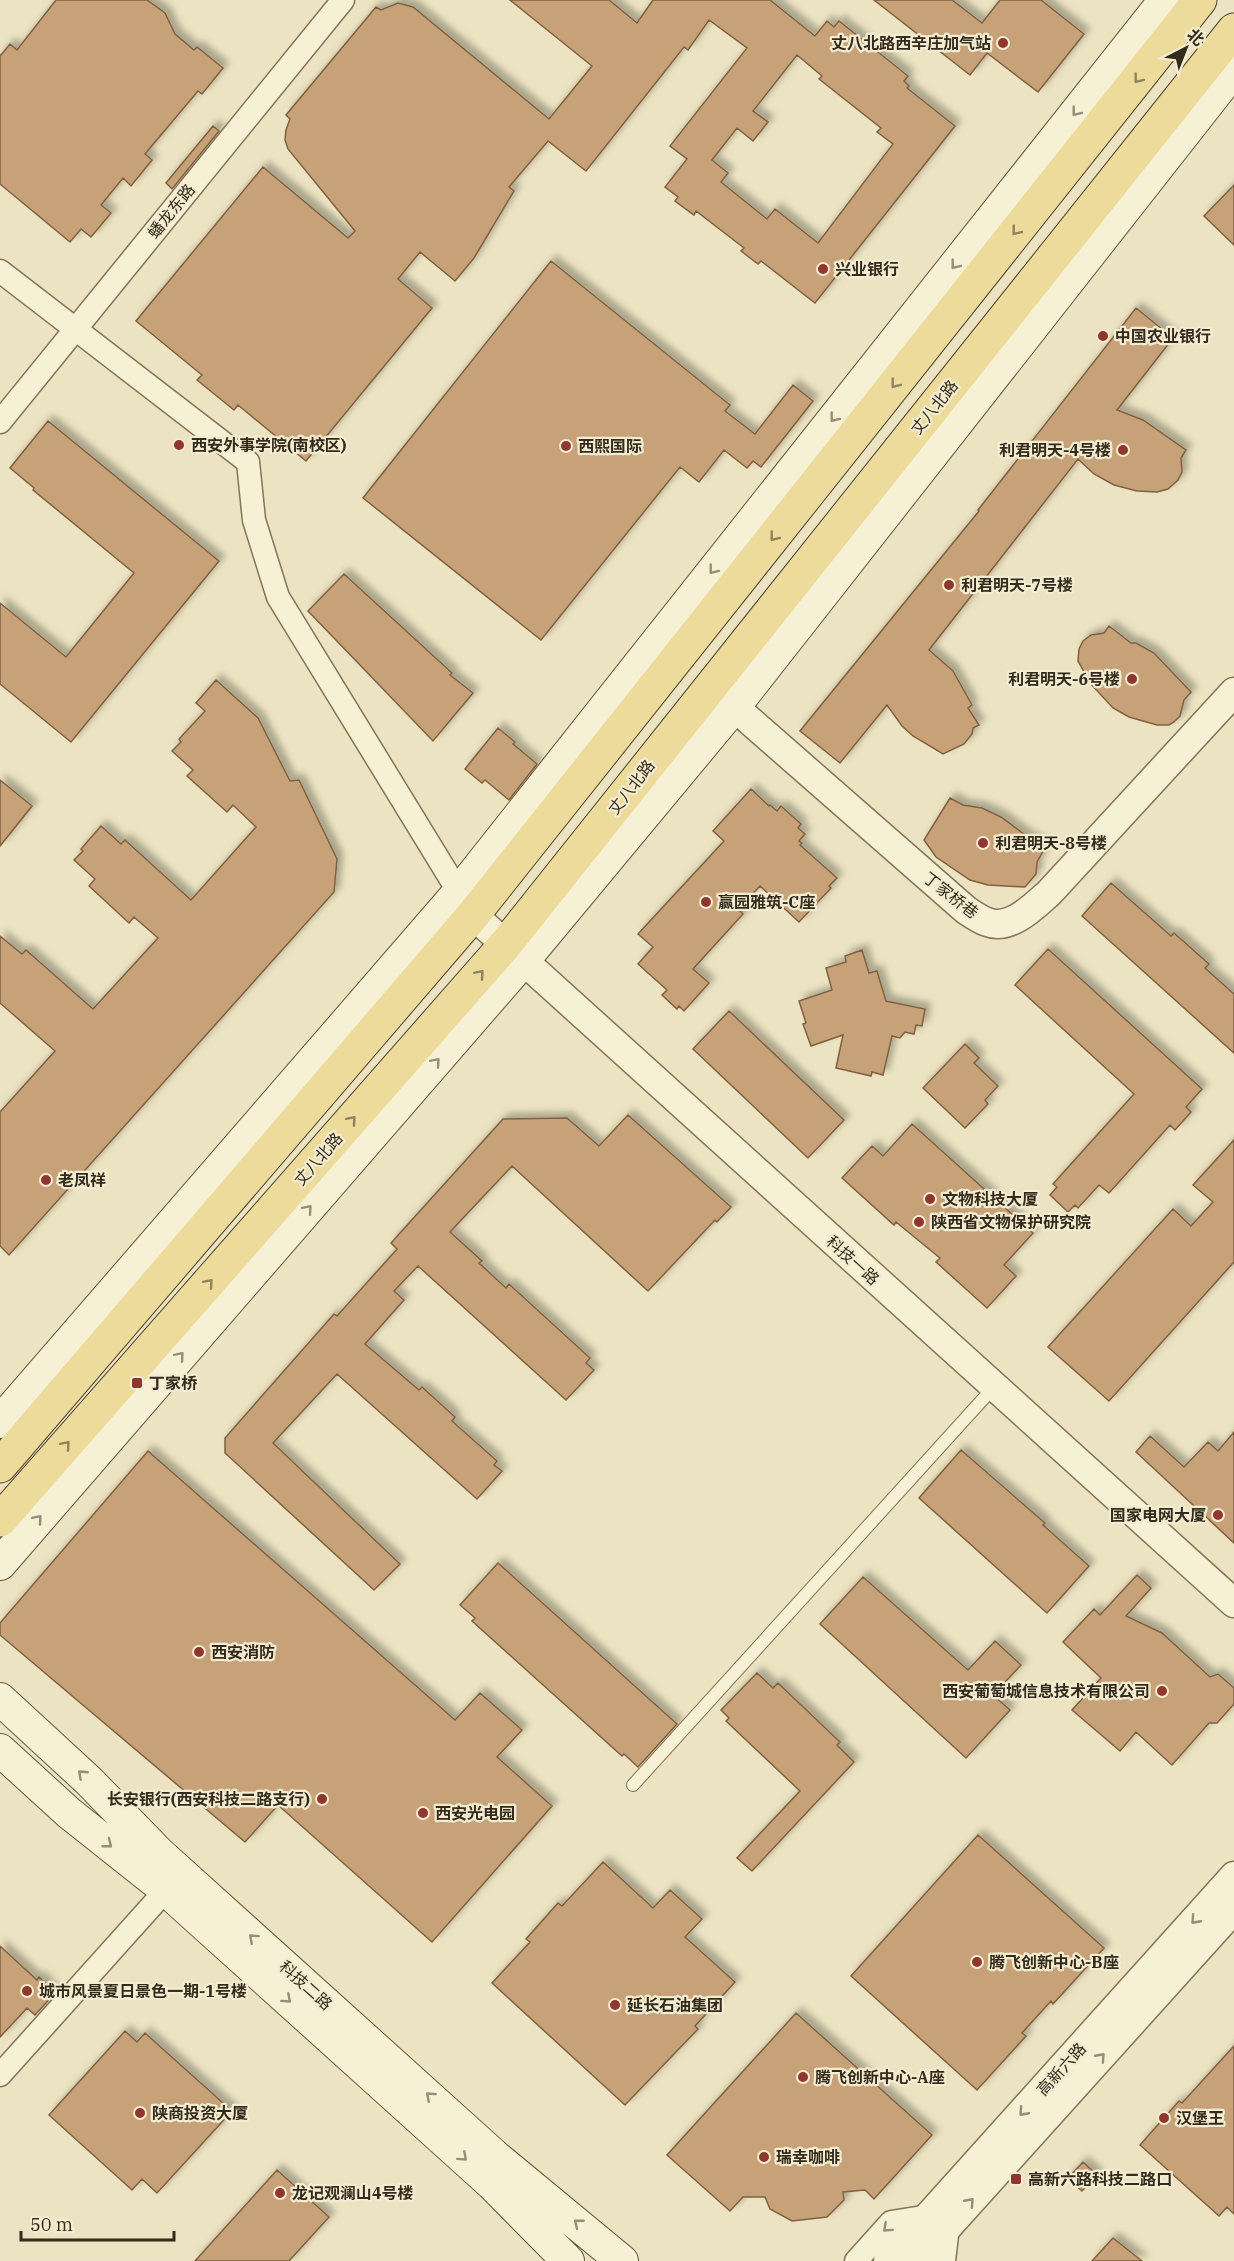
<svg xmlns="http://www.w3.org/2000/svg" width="1234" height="2261" font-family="'IBM Plex Serif','Noto Sans SC',serif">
  <defs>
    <filter id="shadow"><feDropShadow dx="5.5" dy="-5.5" stdDeviation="3" flood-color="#0004"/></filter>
  </defs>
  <rect width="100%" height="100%" fill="#ebe3c1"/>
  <path fill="#c7a279" stroke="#816141" stroke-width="1.5" fill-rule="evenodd" filter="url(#shadow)" d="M56,0H147L165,13L175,34L194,50L197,47L223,68L202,94L198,91L145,154L152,160L131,186L123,178L101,205L111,213L91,237L81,229L70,242L0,184V56L10,44L17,50Z
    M510,0H609L637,23L653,0H770L815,36L827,21L834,27L839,21L908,76L904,81L909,86L907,88L955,126L815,303L761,261L758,264L741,251L744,248L696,211L694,215L675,201L678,197L665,187L687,159L670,146L747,48L709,20L688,50L684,47L586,171L548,141L509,187L514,191L474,258L455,281L420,252L398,279L432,308L306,461L238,405L234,410L197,380L202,375L136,321L263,167L348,238L355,231L288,149L285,140L286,130L290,119L286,115L376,7L381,10L398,3L413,7L549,119L592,66ZM797,55L822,76L819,79L881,128L877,132L893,144L818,243L775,209L767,219L721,182L728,173L712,160L737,128L753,141L768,122L753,111Z
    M874,0H952L982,23L1000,0H1041L1084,34L1038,92L987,53L970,75Z
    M213,126L219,131L172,189L166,183Z
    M1234,185V245L1204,216Z
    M551,261L730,405L725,411L755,434L793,385L813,401L761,467L753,461L747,468L724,450L699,482L680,467L541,640L363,498Z
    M1136,308L1173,338L1117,410L1143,420L1186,450L1181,458L1182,472L1178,480L1168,489L1157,492L1137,491L1114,485L1094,474L1078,459L929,650L953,671L972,705L968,708L979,725L973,728L972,734L964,744L943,754L913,736L902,726L887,705L840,763L800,731L979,511L978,510Z
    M48,421L219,561L71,742L0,684V603L66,657L134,573L33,490L34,488L10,468Z
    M344,574L452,673L450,675L473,693L433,741L308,611Z
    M1109,626L1131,643H1136L1154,653L1191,692L1184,700L1180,716L1174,722L1169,725H1157L1129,717L1113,708L1091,684L1078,661L1079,649L1083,641L1091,635L1104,633Z
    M216,680L258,718L290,781L299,780L337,859L334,892L9,1255L0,1246V1112L55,1051L0,1003V936L22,954L26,950L93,1009L158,938L134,917L129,923L89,886L95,879L74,860L83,851L81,849L101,826L121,844L125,840L191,900L256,827L233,805L227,812L187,776L193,770L172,751L181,742L179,739L205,711L196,703Z
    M498,728L515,742L513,744L537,764L509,800L485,780L482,783L465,769Z
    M0,780L32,806L0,846Z
    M751,789L769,806L770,805L777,811L781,806L801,824L798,828L805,834L799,841L802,843L800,845L837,878L829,886L831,888L799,922L760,886L738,909L743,914L693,969L709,983L684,1011L679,1006L677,1009L662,995L667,990L638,964L653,947L638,934L724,841L713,831Z
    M950,798L963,805L982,808L1001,817L1028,837L1046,846L1037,862L1036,874L1025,887L988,885L970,880L936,857L924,840Z
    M1111,883L1171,936L1174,933L1209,964L1205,968L1234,994V1053L1082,916Z
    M1048,949L1202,1089L1186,1107L1191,1112L1175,1130L1170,1125L1109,1193L1099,1185L1078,1208L1075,1205L1068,1212L1050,1195L1057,1187L1053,1184L1134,1094L1015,985Z
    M862,950L869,973L877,971L886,1001L925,1009L922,1026L916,1025L914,1034L905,1032L900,1038L892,1036L883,1075L872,1072L871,1076L836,1068L843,1035L811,1046L803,1024L806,1023L799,1001L832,990L826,968L846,962L845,956Z
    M729,1011L844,1120L808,1158L693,1049Z
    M965,1044L979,1058L974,1063L998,1086L985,1100L988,1104L965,1128L923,1088Z
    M628,1115L731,1207L717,1222L715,1220L648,1291L512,1166L450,1232L482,1261L479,1263L506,1288L509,1284L590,1358L586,1363L594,1370L566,1400L418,1266L394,1291L404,1300L365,1344L419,1390L422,1387L455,1417L452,1421L497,1461L494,1465L502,1471L477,1499L337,1374L273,1443L400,1564L374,1590L225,1453V1438L334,1314L337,1316L397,1249L391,1243L503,1119L567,1118L599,1146Z
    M912,1124L1033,1233L1004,1265L1016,1276L987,1308L936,1262L940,1258L896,1222L894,1225L842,1178L872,1146L883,1156Z
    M1234,1140V1262L1109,1401L1048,1347L1173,1209L1191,1226L1213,1202L1193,1185Z
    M1234,1432V1543L1136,1452L1150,1436L1184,1467L1208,1442L1218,1451Z
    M961,1450L1045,1523L1043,1525L1089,1566L1047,1613L919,1498Z
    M148,1451L455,1720L480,1693L522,1730L497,1757L552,1806L432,1942L278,1805L245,1842L0,1635V1623Z
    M498,1563L677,1724L638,1767L624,1754L622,1756L472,1621L475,1618L460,1605Z
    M1137,1575L1151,1588L1126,1616L1162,1633L1210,1677L1218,1674L1234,1688V1704L1217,1723H1209L1172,1765L1136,1732L1120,1751L1072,1710L1101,1678L1063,1642L1094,1609L1100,1615Z
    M863,1577L968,1670L995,1641L1021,1665L993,1695L1010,1710L966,1758L820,1624Z
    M757,1673L773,1688L778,1683L840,1742L837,1745L854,1762L752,1871L737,1858L800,1791L726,1721L729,1718L721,1710Z
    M978,1835L1104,1948L1053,2004L1051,2001L1022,2033L1026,2036L977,2090L851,1976Z
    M603,1862L653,1908L670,1890L702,1919L685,1937L735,1982L695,2026L698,2029L625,2105L492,1983L530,1942L526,1939L558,1903L562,1906Z
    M0,1946L37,1980L39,1977L55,1993L35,2015L27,2008L0,2037Z
    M796,2013L932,2135L874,2199L865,2190L843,2192L844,2200L827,2217L792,2221L770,2209L765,2197H743L730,2211L667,2155Z
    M125,2031L137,2042L145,2033L232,2111L157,2193L142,2179L132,2190L49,2115Z
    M1234,2046V2214L1227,2207L1219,2216L1140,2145L1179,2101L1182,2103Z
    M1083,2162L1097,2175L1082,2191L1068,2178Z
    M277,2170L329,2217L289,2261H195Z
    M1113,2238L1142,2261H1092Z"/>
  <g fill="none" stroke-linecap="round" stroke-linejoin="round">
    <g stroke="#83745a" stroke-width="14">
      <path id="service" d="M633,1785L994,1387"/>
    </g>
    <g stroke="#83745a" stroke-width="25">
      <path id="minor" d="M0,271L248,462L254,520L278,597L466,904
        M0,422L343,0
        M0,2075L166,1890
        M856,2261L891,2222L929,2216
        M944,2261L948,2227"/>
    </g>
    <g stroke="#83745a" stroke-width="31">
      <path id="tertiary" d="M717,692L966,910C972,914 979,919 987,922C1010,931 1033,907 1049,893L1234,692
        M473,915L1234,1603
        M888,2261L1234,1876
        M917,2261L1234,1909"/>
    </g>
    <g stroke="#65553d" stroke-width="34">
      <path id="secondary" d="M0,1422L459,892L1165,0
        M0,1564L523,961L734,707L1234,70
        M0,1699L89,1781L159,1853L496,2157L622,2261
        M0,1750L69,1813L166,1890L492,2184L568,2261"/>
    </g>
    <g stroke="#51422e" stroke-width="35">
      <path id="primary" d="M0,1466L473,915L1200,0
        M0,1520L505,945L1234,30"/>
    </g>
    <use href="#service" stroke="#f6f0d4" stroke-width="12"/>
    <use href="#minor" stroke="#f6f0d4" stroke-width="22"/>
    <use href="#tertiary" stroke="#f6f0d4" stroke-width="28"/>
    <use href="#secondary" stroke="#f6f0d4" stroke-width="32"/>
    <use href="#primary" stroke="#ecdb9b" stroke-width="33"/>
  </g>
  <defs><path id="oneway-chevron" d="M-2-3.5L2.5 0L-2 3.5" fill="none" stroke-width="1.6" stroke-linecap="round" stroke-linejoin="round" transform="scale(1.5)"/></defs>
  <g stroke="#90835c">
    <use href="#oneway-chevron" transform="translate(1138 79) rotate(128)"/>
    <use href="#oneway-chevron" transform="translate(1016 231) rotate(129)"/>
    <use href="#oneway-chevron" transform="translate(895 384) rotate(128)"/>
    <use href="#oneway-chevron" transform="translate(774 537) rotate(128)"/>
    <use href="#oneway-chevron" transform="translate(480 974) rotate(-49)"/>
    <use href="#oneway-chevron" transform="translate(352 1120) rotate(-49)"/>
    <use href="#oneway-chevron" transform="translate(209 1283) rotate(-49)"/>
    <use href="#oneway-chevron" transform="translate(66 1445) rotate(-49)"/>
  </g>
  <g stroke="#958e78">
    <use href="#oneway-chevron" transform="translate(1076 112) rotate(128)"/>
    <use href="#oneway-chevron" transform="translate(955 265) rotate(128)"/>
    <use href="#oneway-chevron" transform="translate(834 418) rotate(128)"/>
    <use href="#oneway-chevron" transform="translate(713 570) rotate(128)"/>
    <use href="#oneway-chevron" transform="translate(436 1062) rotate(-49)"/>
    <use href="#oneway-chevron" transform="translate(308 1209) rotate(-49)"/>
    <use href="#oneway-chevron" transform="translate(180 1356) rotate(-49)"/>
    <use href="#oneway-chevron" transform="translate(38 1519) rotate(-49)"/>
    <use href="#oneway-chevron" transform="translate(82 1774) rotate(-137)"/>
    <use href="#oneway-chevron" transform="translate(108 1844) rotate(38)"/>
    <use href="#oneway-chevron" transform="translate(1195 1920) rotate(132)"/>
    <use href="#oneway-chevron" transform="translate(253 1938) rotate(-138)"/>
    <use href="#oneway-chevron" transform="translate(287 1999) rotate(42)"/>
    <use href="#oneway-chevron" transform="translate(1101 2057) rotate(-48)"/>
    <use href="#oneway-chevron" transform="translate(430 2096) rotate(-138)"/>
    <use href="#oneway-chevron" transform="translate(1023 2112) rotate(132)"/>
    <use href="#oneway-chevron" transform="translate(463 2157) rotate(42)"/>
    <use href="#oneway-chevron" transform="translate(970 2202) rotate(-48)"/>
    <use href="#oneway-chevron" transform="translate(578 2223) rotate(-141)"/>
    <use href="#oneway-chevron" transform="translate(887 2228) rotate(138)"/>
  </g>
  <g fill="#8f372e" stroke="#f3ecd0" stroke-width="2">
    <circle cx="1003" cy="43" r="6"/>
    <circle cx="823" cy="269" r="6"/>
    <circle cx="1103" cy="336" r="6"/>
    <circle cx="179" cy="445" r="6"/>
    <circle cx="566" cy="446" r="6"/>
    <circle cx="1123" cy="450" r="6"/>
    <circle cx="949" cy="585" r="6"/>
    <circle cx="1132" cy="679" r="6"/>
    <circle cx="983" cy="843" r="6"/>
    <circle cx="706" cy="902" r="6"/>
    <circle cx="46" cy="1180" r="6"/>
    <circle cx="930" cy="1199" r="6"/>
    <circle cx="919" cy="1222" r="6"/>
    <rect x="131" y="1377" width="12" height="12" rx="3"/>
    <circle cx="1218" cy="1515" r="6"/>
    <circle cx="199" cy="1652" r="6"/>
    <circle cx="1162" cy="1691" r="6"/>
    <circle cx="322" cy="1799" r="6"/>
    <circle cx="423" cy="1813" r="6"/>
    <circle cx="977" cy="1962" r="6"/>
    <circle cx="27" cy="1991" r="6"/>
    <circle cx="615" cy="2005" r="6"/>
    <circle cx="803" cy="2077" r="6"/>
    <circle cx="140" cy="2113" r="6"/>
    <circle cx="1164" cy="2118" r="6"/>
    <circle cx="764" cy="2157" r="6"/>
    <rect x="1010" y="2173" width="12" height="12" rx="3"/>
    <circle cx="280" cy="2193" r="6"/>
  </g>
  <g text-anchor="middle" stroke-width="4.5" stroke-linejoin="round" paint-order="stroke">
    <g font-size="16" font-weight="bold" fill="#342b1d" stroke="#f3ecd0" text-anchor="start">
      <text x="991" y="49" text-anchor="end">丈八北路西辛庄加气站</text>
      <text x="835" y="275">兴业银行</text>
      <text x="1115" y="342">中国农业银行</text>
      <text x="191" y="451">西安外事学院(南校区)</text>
      <text x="578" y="452">西熙国际</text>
      <text x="1111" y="456" text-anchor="end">利君明天-4号楼</text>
      <text x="961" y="591">利君明天-7号楼</text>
      <text x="1120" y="685" text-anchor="end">利君明天-6号楼</text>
      <text x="995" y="849">利君明天-8号楼</text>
      <text x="718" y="908">赢园雅筑-C座</text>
      <text x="58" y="1186">老凤祥</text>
      <text x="942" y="1205">文物科技大厦</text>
      <text x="931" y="1228">陕西省文物保护研究院</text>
      <text x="149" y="1389">丁家桥</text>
      <text x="1206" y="1521" text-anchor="end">国家电网大厦</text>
      <text x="211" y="1658">西安消防</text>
      <text x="1150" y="1697" text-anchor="end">西安葡萄城信息技术有限公司</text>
      <text x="310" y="1805" text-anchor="end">长安银行(西安科技二路支行)</text>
      <text x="435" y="1819">西安光电园</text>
      <text x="989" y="1968">腾飞创新中心-B座</text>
      <text x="39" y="1997">城市风景夏日景色一期-1号楼</text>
      <text x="627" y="2011">延长石油集团</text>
      <text x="815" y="2083">腾飞创新中心-A座</text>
      <text x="152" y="2119">陕商投资大厦</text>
      <text x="1176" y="2124">汉堡王</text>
      <text x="776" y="2163">瑞幸咖啡</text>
      <text x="1028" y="2185">高新六路科技二路口</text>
      <text x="292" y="2199">龙记观澜山4号楼</text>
    </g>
    <g font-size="16" fill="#342b1d" stroke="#f3ecd0">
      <text transform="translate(171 211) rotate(-51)" y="6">蟠龙东路</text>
      <text transform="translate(934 407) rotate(-51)" y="6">丈八北路</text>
      <text transform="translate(631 787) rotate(-52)" y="6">丈八北路</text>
      <text transform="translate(951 895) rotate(38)" y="6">丁家桥巷</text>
      <text transform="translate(318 1159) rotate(-49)" y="6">丈八北路</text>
      <text transform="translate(853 1260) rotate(42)" y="6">科技一路</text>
      <text transform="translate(306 1985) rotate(42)" y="6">科技二路</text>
      <text transform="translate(1061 2069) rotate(-48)" y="6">高新六路</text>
    </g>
  </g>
  <g transform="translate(1186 48) rotate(42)" stroke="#f3ecd0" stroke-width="4.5" paint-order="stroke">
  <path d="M0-4.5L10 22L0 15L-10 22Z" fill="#342b1d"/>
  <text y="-9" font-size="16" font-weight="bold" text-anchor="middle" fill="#342b1d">北</text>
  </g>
  <path d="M21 2231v9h153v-9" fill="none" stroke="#342b1d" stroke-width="3"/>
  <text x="30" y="2231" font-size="18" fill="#342b1d" stroke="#f3ecd0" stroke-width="4.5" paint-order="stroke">50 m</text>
</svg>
